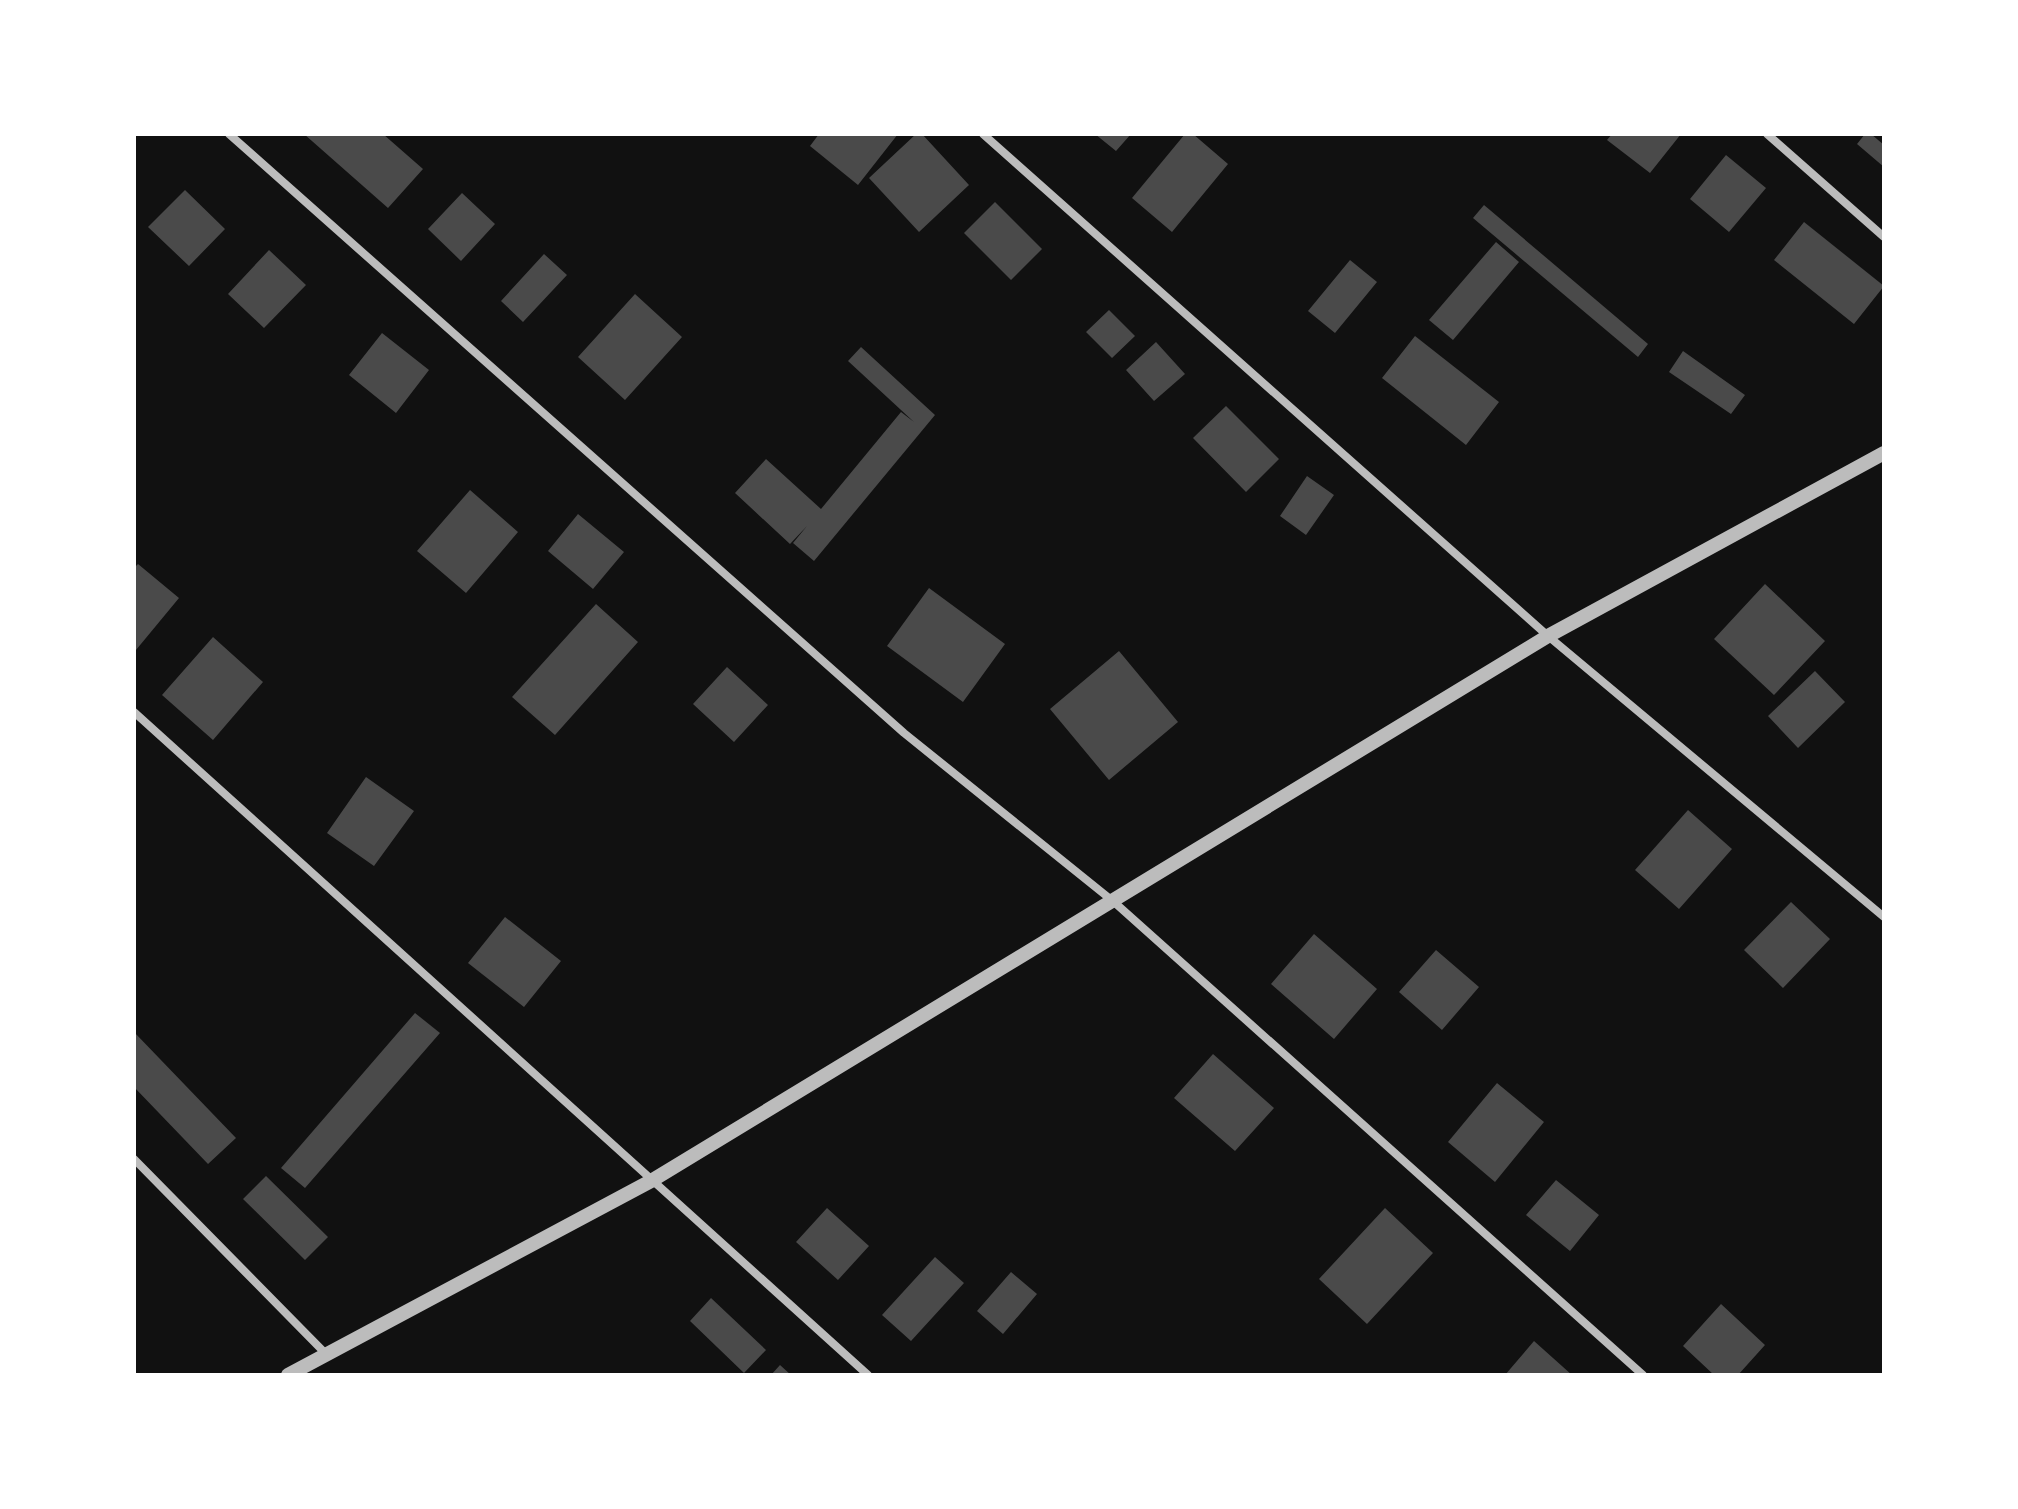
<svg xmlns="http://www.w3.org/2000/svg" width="2018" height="1509" font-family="Georgia,serif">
  <rect width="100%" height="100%" fill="#111"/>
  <path fill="#4a4a4a" d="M304,134H383L423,169L388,208Z
    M819,134H898L858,185L810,146Z
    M916,134H922L969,185L919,232L869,178Z
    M1095,134H1131L1116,151Z
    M1185,134H1193L1228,164L1172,232L1132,198Z
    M1612,134H1681L1650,173L1607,140Z
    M1865,134H1871L1884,145V167L1857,144Z
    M1726,155L1766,188L1729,232L1690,199Z
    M185,190L225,229L189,266L148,227Z
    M462,193L495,224L461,261L428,229Z
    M995,202L1042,249L1011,280L964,233Z
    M1484,205L1648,344L1638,357L1473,218Z
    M1804,222L1884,286L1854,324L1774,260Z
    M1496,242L1519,262L1453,340L1429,320Z
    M269,250L306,285L264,328L228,294Z
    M544,254L567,275L523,322L501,301Z
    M1350,260L1377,282L1335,333L1308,311Z
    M635,294L682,337L625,400L578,357Z
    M1109,310L1135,336L1112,358L1086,332Z
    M382,333L429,370L396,413L349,375Z
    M1415,336L1499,402L1466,445L1382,378Z
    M1156,342L1185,374L1154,401L1126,370Z
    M861,347L935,415L814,561L793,543L807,526L790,544L735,493L766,459L821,509L901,412L914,422L848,361Z
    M1683,351L1745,395L1731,414L1669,372Z
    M1226,406L1279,459L1246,492L1193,438Z
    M1307,476L1334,495L1306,535L1280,516Z
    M470,490L518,532L466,593L417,551Z
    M578,514L624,552L593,589L548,551Z
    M138,564L179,598L136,650L134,568Z
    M1765,584L1825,641L1774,695L1714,639Z
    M929,588L1005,644L963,702L887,646Z
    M596,604L638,642L555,735L512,697Z
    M213,637L263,682L213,740L162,695Z
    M1119,651L1178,722L1109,780L1050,709Z
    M727,667L768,705L734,742L693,704Z
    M1815,671L1845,702L1798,748L1768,716Z
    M366,777L414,811L374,866L327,833Z
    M1688,810L1732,849L1679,909L1635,870Z
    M1791,902L1830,939L1783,988L1744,950Z
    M505,917L561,961L524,1007L468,963Z
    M1314,934L1377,989L1334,1039L1271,984Z
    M1436,950L1479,987L1442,1030L1399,992Z
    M415,1013L440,1033L305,1188L281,1168Z
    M134,1032L236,1138L208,1164L134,1087Z
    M1213,1054L1274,1108L1235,1151L1174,1098Z
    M1497,1083L1544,1122L1495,1182L1448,1142Z
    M266,1176L328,1237L305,1260L243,1199Z
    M1556,1180L1599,1215L1570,1251L1526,1215Z
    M827,1208L869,1246L838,1280L796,1242Z
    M1385,1208L1433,1253L1367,1324L1319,1279Z
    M935,1257L964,1283L911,1341L882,1315Z
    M1011,1272L1037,1294L1003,1334L977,1311Z
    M711,1298L766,1350L744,1373L690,1321Z
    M1721,1304L1765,1345L1738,1375H1714L1683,1346Z
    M1534,1341L1572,1375H1505Z
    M780,1365L791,1375H771Z"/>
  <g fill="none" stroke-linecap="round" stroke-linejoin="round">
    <path stroke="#bcbcbc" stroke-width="8" d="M229,134L904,733L1114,902L1643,1375
      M983,134L1548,636L1884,917
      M1767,134L1884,237
      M134,712L868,1375
      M134,1159L325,1353"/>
    <path stroke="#bcbcbc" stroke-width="14" d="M288,1375L651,1181L1548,636L1884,453"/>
  </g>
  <rect width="2018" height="1509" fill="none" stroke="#ffffff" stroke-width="272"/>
</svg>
